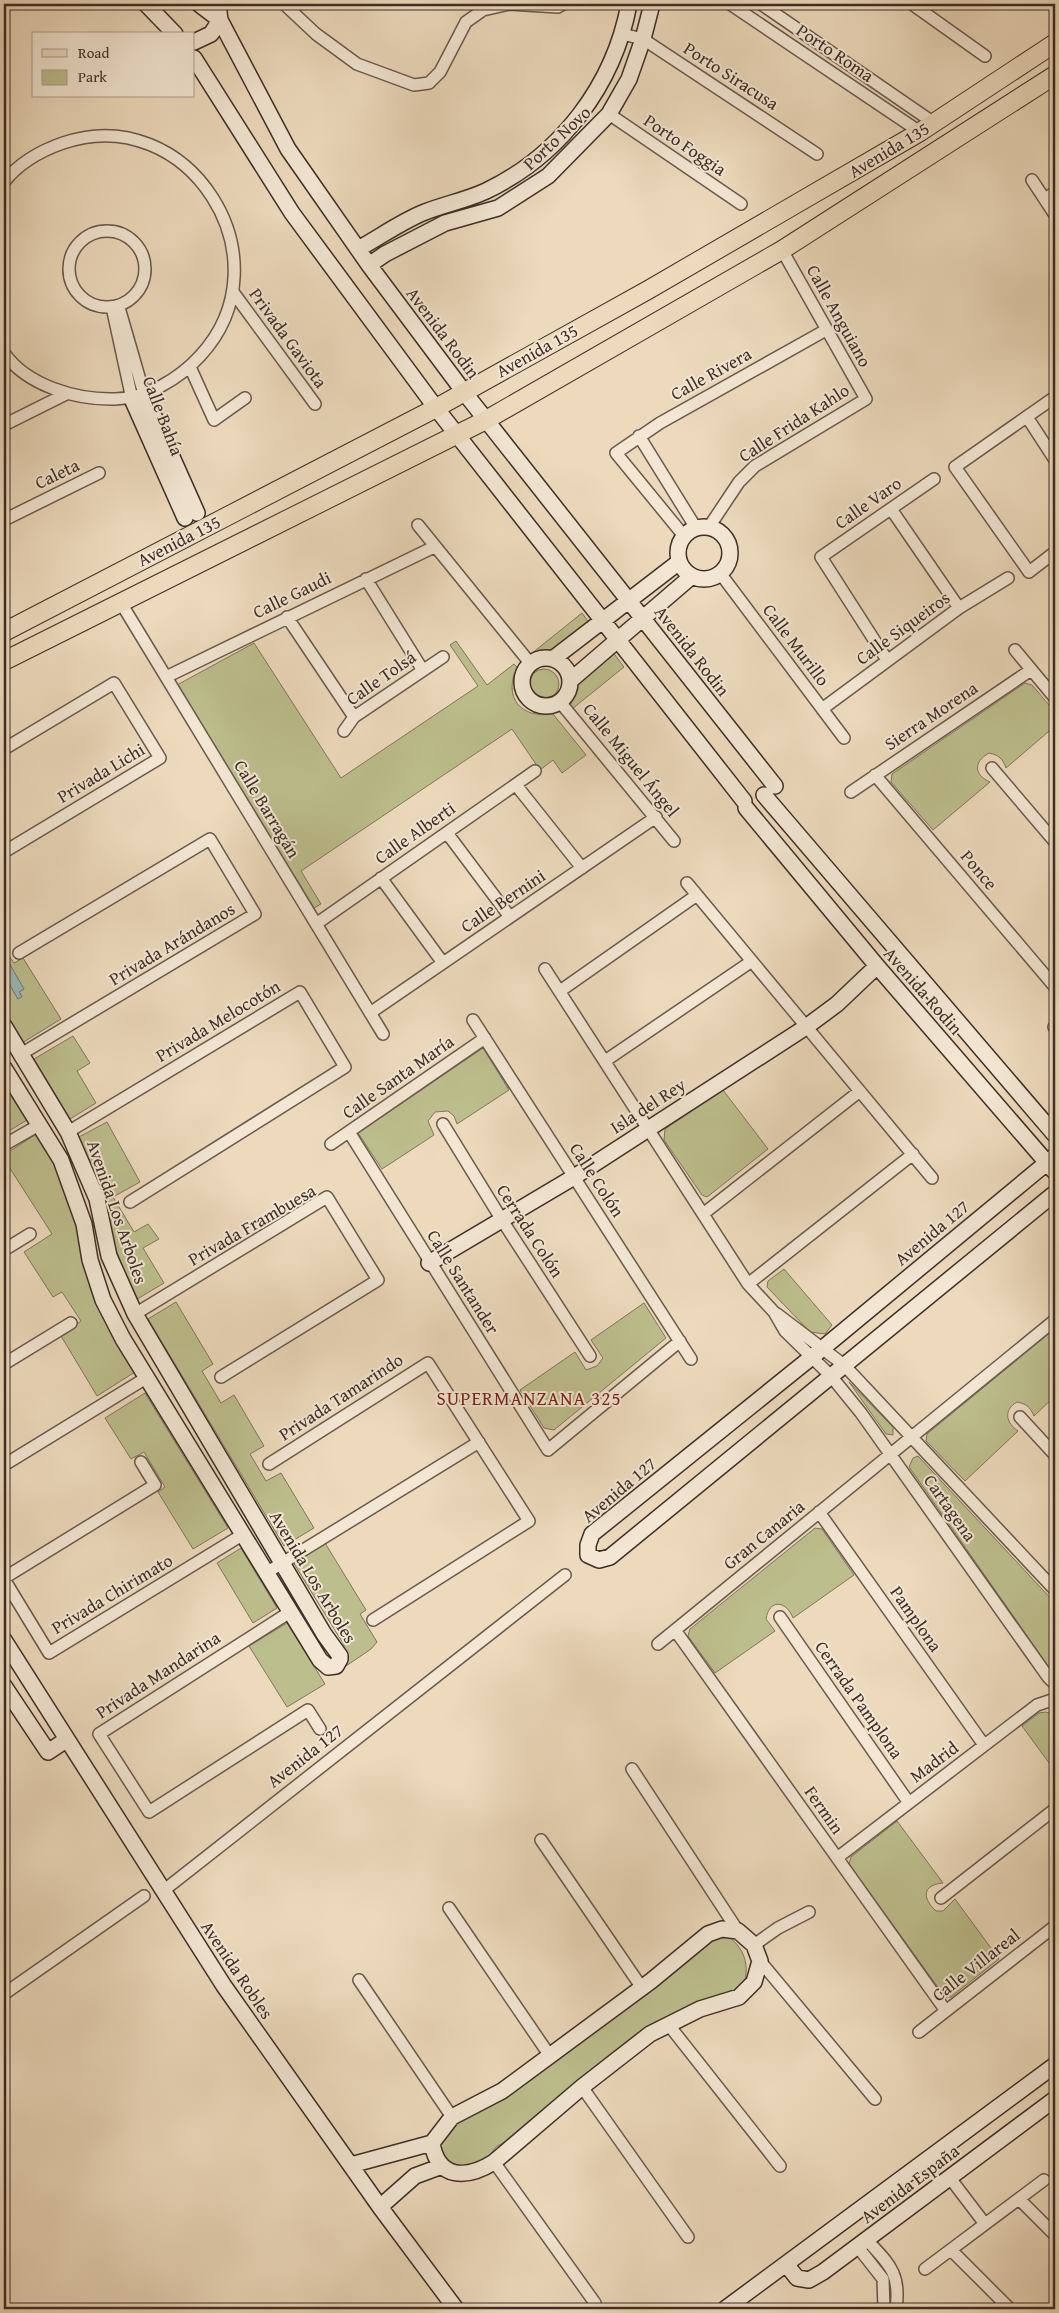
<svg xmlns="http://www.w3.org/2000/svg" width="1059" height="2313" font-family="'Gentium Book Plus',serif">
  <rect width="100%" height="100%" fill="#eddabd"/>
  <filter id="stains"><feTurbulence type="fractalNoise" baseFrequency=".004" numOctaves="4"/><feColorMatrix values="0 0 0 0 .2 0 0 0 0 .09 0 0 0 0 .02 0 0 0 .5 -.17"/></filter>
  <radialGradient id="worn" r=".72"><stop offset=".6" stop-color="#630" stop-opacity="0"/><stop offset="1" stop-color="#630" stop-opacity=".3"/></radialGradient>
  <path fill="#bdbe8d" stroke="#7e765a" d="M582,613L590,624L554,653L531,654Z
    M456,641L487,685L514,664L517,667C503,697 520,719 553,714L586,755L562,773L553,760L540,770L512,729L301,871L321,904L314,908L177,685L254,643L341,778L478,686L450,645Z
    M612,651L624,667L572,709L570,706L576,691V683Z
    M529 684a15 15 0 1 1 30 0a15 15 0 1 1-30 0Z
    M1025,683L1032,685L1055,712V726L1006,768C1003,759 999,755 989,753C973,762 974,775 990,782L933,830L891,782L892,774Z
    M4,949L14,963L23,958L61,1019L22,1043L4,1013V975L18,999L22,996L19,992L24,989L9,963L4,966Z
    M73,1036L90,1063L77,1071L96,1103L70,1119L34,1059Z
    M483,1048L509,1090L457,1124L454,1116L448,1111L435,1112L428,1121L434,1135L382,1169L358,1133Z
    M4,1083L27,1120L4,1134Z
    M723,1090L768,1149L707,1197L702,1195L664,1140L665,1129Z
    M107,1122L140,1182L113,1197L134,1232L148,1224L159,1239L143,1248L164,1283L134,1301L77,1138Z
    M38,1133L54,1163L75,1221L87,1274L97,1306L135,1372L97,1396L61,1336L81,1321L62,1292L53,1297L24,1252L52,1234L4,1159V1155Z
    M784,1269L832,1325L825,1334L810,1332L767,1287L768,1281Z
    M176,1302L213,1364L202,1371L221,1403L234,1395L264,1446L250,1454L266,1481L281,1473L314,1528L284,1546L148,1319Z
    M644,1303L666,1338L554,1430L544,1428L520,1390L575,1352L586,1370L597,1366L603,1358L591,1340Z
    M1051,1332L1055,1333V1396L1034,1416C1030,1407 1027,1404 1017,1402C1003,1410 1006,1423 1018,1431L965,1481L926,1441L927,1434Z
    M849,1382L893,1427V1435L886,1434Z
    M145,1393L228,1528L193,1549L158,1492L165,1487L144,1452L131,1459L105,1418Z
    M918,1456L1055,1603V1672L1051,1670L909,1467L913,1458Z
    M815,1528L822,1529L854,1575L793,1618C786,1600 769,1599 766,1619L775,1631L715,1673L688,1636L690,1629Z
    M325,1543L366,1610L360,1614L377,1642L371,1649L346,1666L343,1661L344,1645L293,1562Z
    M241,1548L277,1608L253,1623L217,1563Z
    M287,1623L325,1684L287,1707L249,1646Z
    M1046,1712L1055,1715V1771L1022,1726L1039,1713Z
    M897,1821L943,1883C922,1885 922,1898 936,1911H943L955,1899L999,1959L951,1997H945L849,1864L851,1857Z
    M726,1934C746,1950 750,1965 743,1989L667,2017L622,2046L548,2109L515,2136L496,2147L487,2159L462,2171L445,2164L435,2146L447,2116L480,2106L710,1936Z"/>
  <path fill="#9bb9b8" stroke="#76817e" d="M9,963L24,989L19,992L22,997L18,999L4,975V966Z"/>
  <g fill="none" stroke-linecap="round" stroke-linejoin="round">
    <g stroke="#6a594c" stroke-width="14">
      <path id="street" d="M284,4L316,34L357,64L414,85L429,83L440,72L466,22L483,10L509,4L558,7L563,4
        M730,4L920,132
        M761,4L934,123
        M912,4L985,56
        M622,34L643,39L817,154
        M609,114L741,204
        M1032,180L1055,215
        M4,182C19,163 40,151 63,143C188,100 290,259 200,356C179,379 147,398 115,399C77,400 27,386 4,353
        M1045,199L1055,192
        M69 269a38 38 0 1 1 76 0a38 38 0 1 1-76 0Z
        M233,292L315,404
        M112,307L132,399
        M120,311L144,394
        M190,367L214,420L245,398
        M1055,397L955,467L1029,572L1055,552
        M1027,417L1055,460
        M4,425L66,394
        M639,436L696,528
        M891,509L959,608
        M4,520L99,473
        M418,525L530,663
        M709,527L739,482L755,466L866,399L782,250
        M684,536L616,453L660,423L826,330
        M720,573L844,738
        M366,579L422,669
        M121,603L383,1034
        M287,617L354,717
        M1015,650L1055,698
        M887,660L821,557L934,479
        M166,677L434,547
        M560,702L674,841
        M822,709L959,608L1008,578
        M344,731L354,717L443,657
        M4,749L114,683L160,758L4,852
        M992,768L1055,842
        M875,775L1055,987
        M516,785L582,868
        M851,792L1031,670
        M447,833L510,917
        M381,878L443,963
        M687,883L932,1178
        M316,924L535,771
        M19,953L210,839L255,914L21,1054
        M545,969L748,1284L774,1312L785,1331L831,1376L861,1413L1048,1677L1055,1684
        M560,991L697,895
        M370,1013L656,817
        M473,1020L691,1359
        M1054,1027L1055,1026
        M605,1061L752,961
        M443,1124L502,1220L590,1356
        M68,1132L300,992L345,1067L130,1202
        M349,1132L548,1450L680,1341
        M331,1144L485,1038
        M4,1145L39,1125
        M703,1214L860,1091
        M4,1250L30,1234
        M748,1284L913,1154
        M135,1314L327,1197L378,1280L221,1377
        M777,1314L844,1365L1055,1590
        M4,1364L71,1323
        M1020,1417L1055,1455
        M269,1464L428,1363L529,1521L373,1620
        M4,1465L146,1378
        M819,1512L984,1745
        M266,1573L479,1442
        M4,1578L155,1485L141,1462
        M4,1579L49,1653L242,1535
        M290,1612L99,1734L149,1812L308,1710L320,1729
        M780,1617L909,1803
        M675,1630L946,2011
        M658,1644L1055,1320
        M632,1769L738,1931
        M541,1840L642,1988
        M837,1858L1037,1705L1055,1699
        M163,1891L565,1575
        M941,1898L1055,1809
        M449,1908L550,2056
        M754,1945L778,1928L809,1912
        M760,1961L875,2099
        M359,1980L452,2117
        M4,1994L144,1896
        M668,2024L780,2166
        M919,2032L1055,1926
        M582,2087L688,2237
        M494,2162L595,2303
        M950,2178L985,2224
        M1019,2199L1055,2235
        M867,2240C889,2264 901,2273 896,2309
        M857,2246L883,2279L884,2309
        M951,2250L1010,2309
        M925,2269L1044,2180"/>
    </g>
    <g stroke="#3e2e27" stroke-width="18">
      <path id="secondary" d="M146,4L175,34
        M199,4L220,20L288,149L369,265L464,392L775,786
        M194,42L211,34L220,20L218,4
        M194,58L292,213L436,408L744,801
        M358,249C380,237 402,221 425,212C445,204 467,200 486,191C561,155 614,85 629,4
        M369,265L385,254L445,223L498,208L548,176L609,114L629,79L643,39L652,4
        M144,394L197,513
        M132,399L185,518
        M678 553a26 26 0 1 1 52 0a26 26 0 1 1-52 0Z
        M522 682a24 24 0 1 1 48 0a24 24 0 1 1-48 0Z
        M554,658L679,562
        M571,680L692,576
        M764,795L1055,1135
        M746,808L877,966L1055,1172
        M4,1026L68,1132L97,1199L109,1256L135,1314L324,1634L340,1656V1659L336,1666L328,1667L320,1660L123,1339L103,1300L90,1260L84,1224L61,1160L4,1068
        M1055,1156L823,1348L592,1534L588,1545V1555L599,1560L610,1557L1055,1193
        M429,1263L574,1177L806,1027L837,1004L877,966
        M4,1640L224,1986L380,2207L456,2309
        M4,1686L48,1752L66,1740
        M722,1929L738,1931L754,1945L760,1961L754,1982L739,1997L700,2009L650,2034L582,2087L494,2162C467,2179 438,2180 432,2143L452,2117L502,2091L651,1981L708,1934Z
        M351,2165L432,2143
        M380,2207L415,2176L442,2166
        M786,2264L797,2278L809,2280L823,2272L1055,2099
        M725,2309L1055,2065"/>
    </g>
    <g stroke="#3e2e27" stroke-width="20">
      <path id="primary" d="M4,632L436,408L648,290L920,132L1055,43
        M4,661L486,420L782,250L1055,75"/>
    </g>
    <use href="#street" stroke="#f3e7d4" stroke-width="11"/>
    <use href="#secondary" stroke="#f3e7d4" stroke-width="15"/>
    <use href="#primary" stroke="#eddabd" stroke-width="18"/>
  </g>
  <g text-anchor="middle" stroke-width="4" stroke-linejoin="round" paint-order="stroke">
    <g font-size="18" fill="#3e2e27" stroke="#f3e7d4">
      <text transform="translate(835 53) rotate(34)" y="6">Porto Roma</text>
      <text transform="translate(731 76) rotate(33)" y="6">Porto Siracusa</text>
      <text transform="translate(557 138) rotate(-43)" y="6">Porto Novo</text>
      <text transform="translate(685 145) rotate(34)" y="6">Porto Foggia</text>
      <text transform="translate(889 150) rotate(-31)" y="6">Avenida 135</text>
      <text transform="translate(839 316) rotate(61)" y="6">Calle Anguiano</text>
      <text transform="translate(443 333) rotate(53)" y="6">Avenida Rodin</text>
      <text transform="translate(288 338) rotate(54)" y="6">Privada Gaviota</text>
      <text transform="translate(537 351) rotate(-29)" y="6">Avenida 135</text>
      <text transform="translate(711 374) rotate(-29)" y="6">Calle Rivera</text>
      <text transform="translate(163 416) rotate(69)" y="6">Calle Bahía</text>
      <text transform="translate(794 423) rotate(-33)" y="6">Calle Frida Kahlo</text>
      <text transform="translate(57 474) rotate(-26)" y="6">Caleta</text>
      <text transform="translate(868 503) rotate(-35)" y="6">Calle Varo</text>
      <text transform="translate(179 541) rotate(-27)" y="6">Avenida 135</text>
      <text transform="translate(292 595) rotate(-26)" y="6">Calle Gaudi</text>
      <text transform="translate(903 628) rotate(-36)" y="6">Calle Siqueiros</text>
      <text transform="translate(796 645) rotate(53)" y="6">Calle Murillo</text>
      <text transform="translate(692 651) rotate(52)" y="6">Avenida Rodin</text>
      <text transform="translate(381 678) rotate(-35)" y="6">Calle Tolsá</text>
      <text transform="translate(931 716) rotate(-34)" y="6">Sierra Morena</text>
      <text transform="translate(631 760) rotate(51)" y="6">Calle Miguel Ángel</text>
      <text transform="translate(101 773) rotate(-31)" y="6">Privada Lichi</text>
      <text transform="translate(267 809) rotate(59)" y="6">Calle Barragán</text>
      <text transform="translate(415 833) rotate(-35)" y="6">Calle Alberti</text>
      <text transform="translate(979 870) rotate(50)" y="6">Ponce</text>
      <text transform="translate(503 901) rotate(-34)" y="6">Calle Bernini</text>
      <text transform="translate(172 944) rotate(-31)" y="6">Privada Arándanos</text>
      <text transform="translate(923 991) rotate(49)" y="6">Avenida Rodin</text>
      <text transform="translate(218 1021) rotate(-31)" y="6">Privada Melocotón</text>
      <text transform="translate(398 1077) rotate(-35)" y="6">Calle Santa María</text>
      <text transform="translate(648 1106) rotate(-33)" y="6">Isla del Rey</text>
      <text transform="translate(597 1180) rotate(57)" y="6">Calle Colón</text>
      <text transform="translate(117 1212) rotate(71)" y="6">Avenida Los Arboles</text>
      <text transform="translate(252 1225) rotate(-30)" y="6">Privada Frambuesa</text>
      <text transform="translate(530 1231) rotate(57)" y="6">Cerrada Colón</text>
      <text transform="translate(932 1233) rotate(-40)" y="6">Avenida 127</text>
      <text transform="translate(463 1282) rotate(58)" y="6">Calle Santander</text>
      <text transform="translate(341 1397) rotate(-33)" y="6">Privada Tamarindo</text>
      <text transform="translate(619 1490) rotate(-40)" y="6">Avenida 127</text>
      <text transform="translate(950 1508) rotate(55)" y="6">Cartagena</text>
      <text transform="translate(764 1535) rotate(-39)" y="6">Gran Canaria</text>
      <text transform="translate(313 1577) rotate(59)" y="6">Avenida Los Arboles</text>
      <text transform="translate(112 1594) rotate(-31)" y="6">Privada Chirimato</text>
      <text transform="translate(916 1619) rotate(55)" y="6">Pamplona</text>
      <text transform="translate(158 1675) rotate(-33)" y="6">Privada Mandarina</text>
      <text transform="translate(859 1700) rotate(55)" y="6">Cerrada Pamplona</text>
      <text transform="translate(305 1756) rotate(-38)" y="6">Avenida 127</text>
      <text transform="translate(934 1762) rotate(-37)" y="6">Madrid</text>
      <text transform="translate(824 1810) rotate(55)" y="6">Fermin</text>
      <text transform="translate(976 1965) rotate(-38)" y="6">Calle Villareal</text>
      <text transform="translate(237 1970) rotate(56)" y="6">Avenida Robles</text>
      <text transform="translate(910 2184) rotate(-37)" y="6">Avenida España</text>
    </g>
    <g font-size="19" letter-spacing="1" fill="#7a1f14" stroke="#f3e7d4">
      <text x="529" y="1405">SUPERMANZANA 325</text>
    </g>
  </g>
  <rect width="1059" height="2313" fill="none" stroke="#eddabd" stroke-width="20"/>
  <rect x="5" y="5" width="1049" height="2303" fill="none" stroke="#3e2e27" stroke-width="2.5"/>
  <rect x="10" y="10" width="1039" height="2293" fill="none" stroke="#3e2e27"/>
  <rect x="32" y="32" width="162" height="65" fill="#f3e7d4" stroke="#ab9d8f"/>
  <rect x="42" y="49" width="25" height="8" fill="#eddabd" stroke="#ab9d8f"/>
  <text x="78" y="58" font-size="15" fill="#3e2e27">Road</text>
  <rect x="42" y="70" width="25" height="15" fill="#bdbe8d" stroke="#ab9d8f"/>
  <text x="78" y="82" font-size="15" fill="#3e2e27">Park</text>
  <rect width="100%" height="100%" filter="url(#stains)"/>
  <rect width="100%" height="100%" fill="url(#worn)"/>
</svg>
